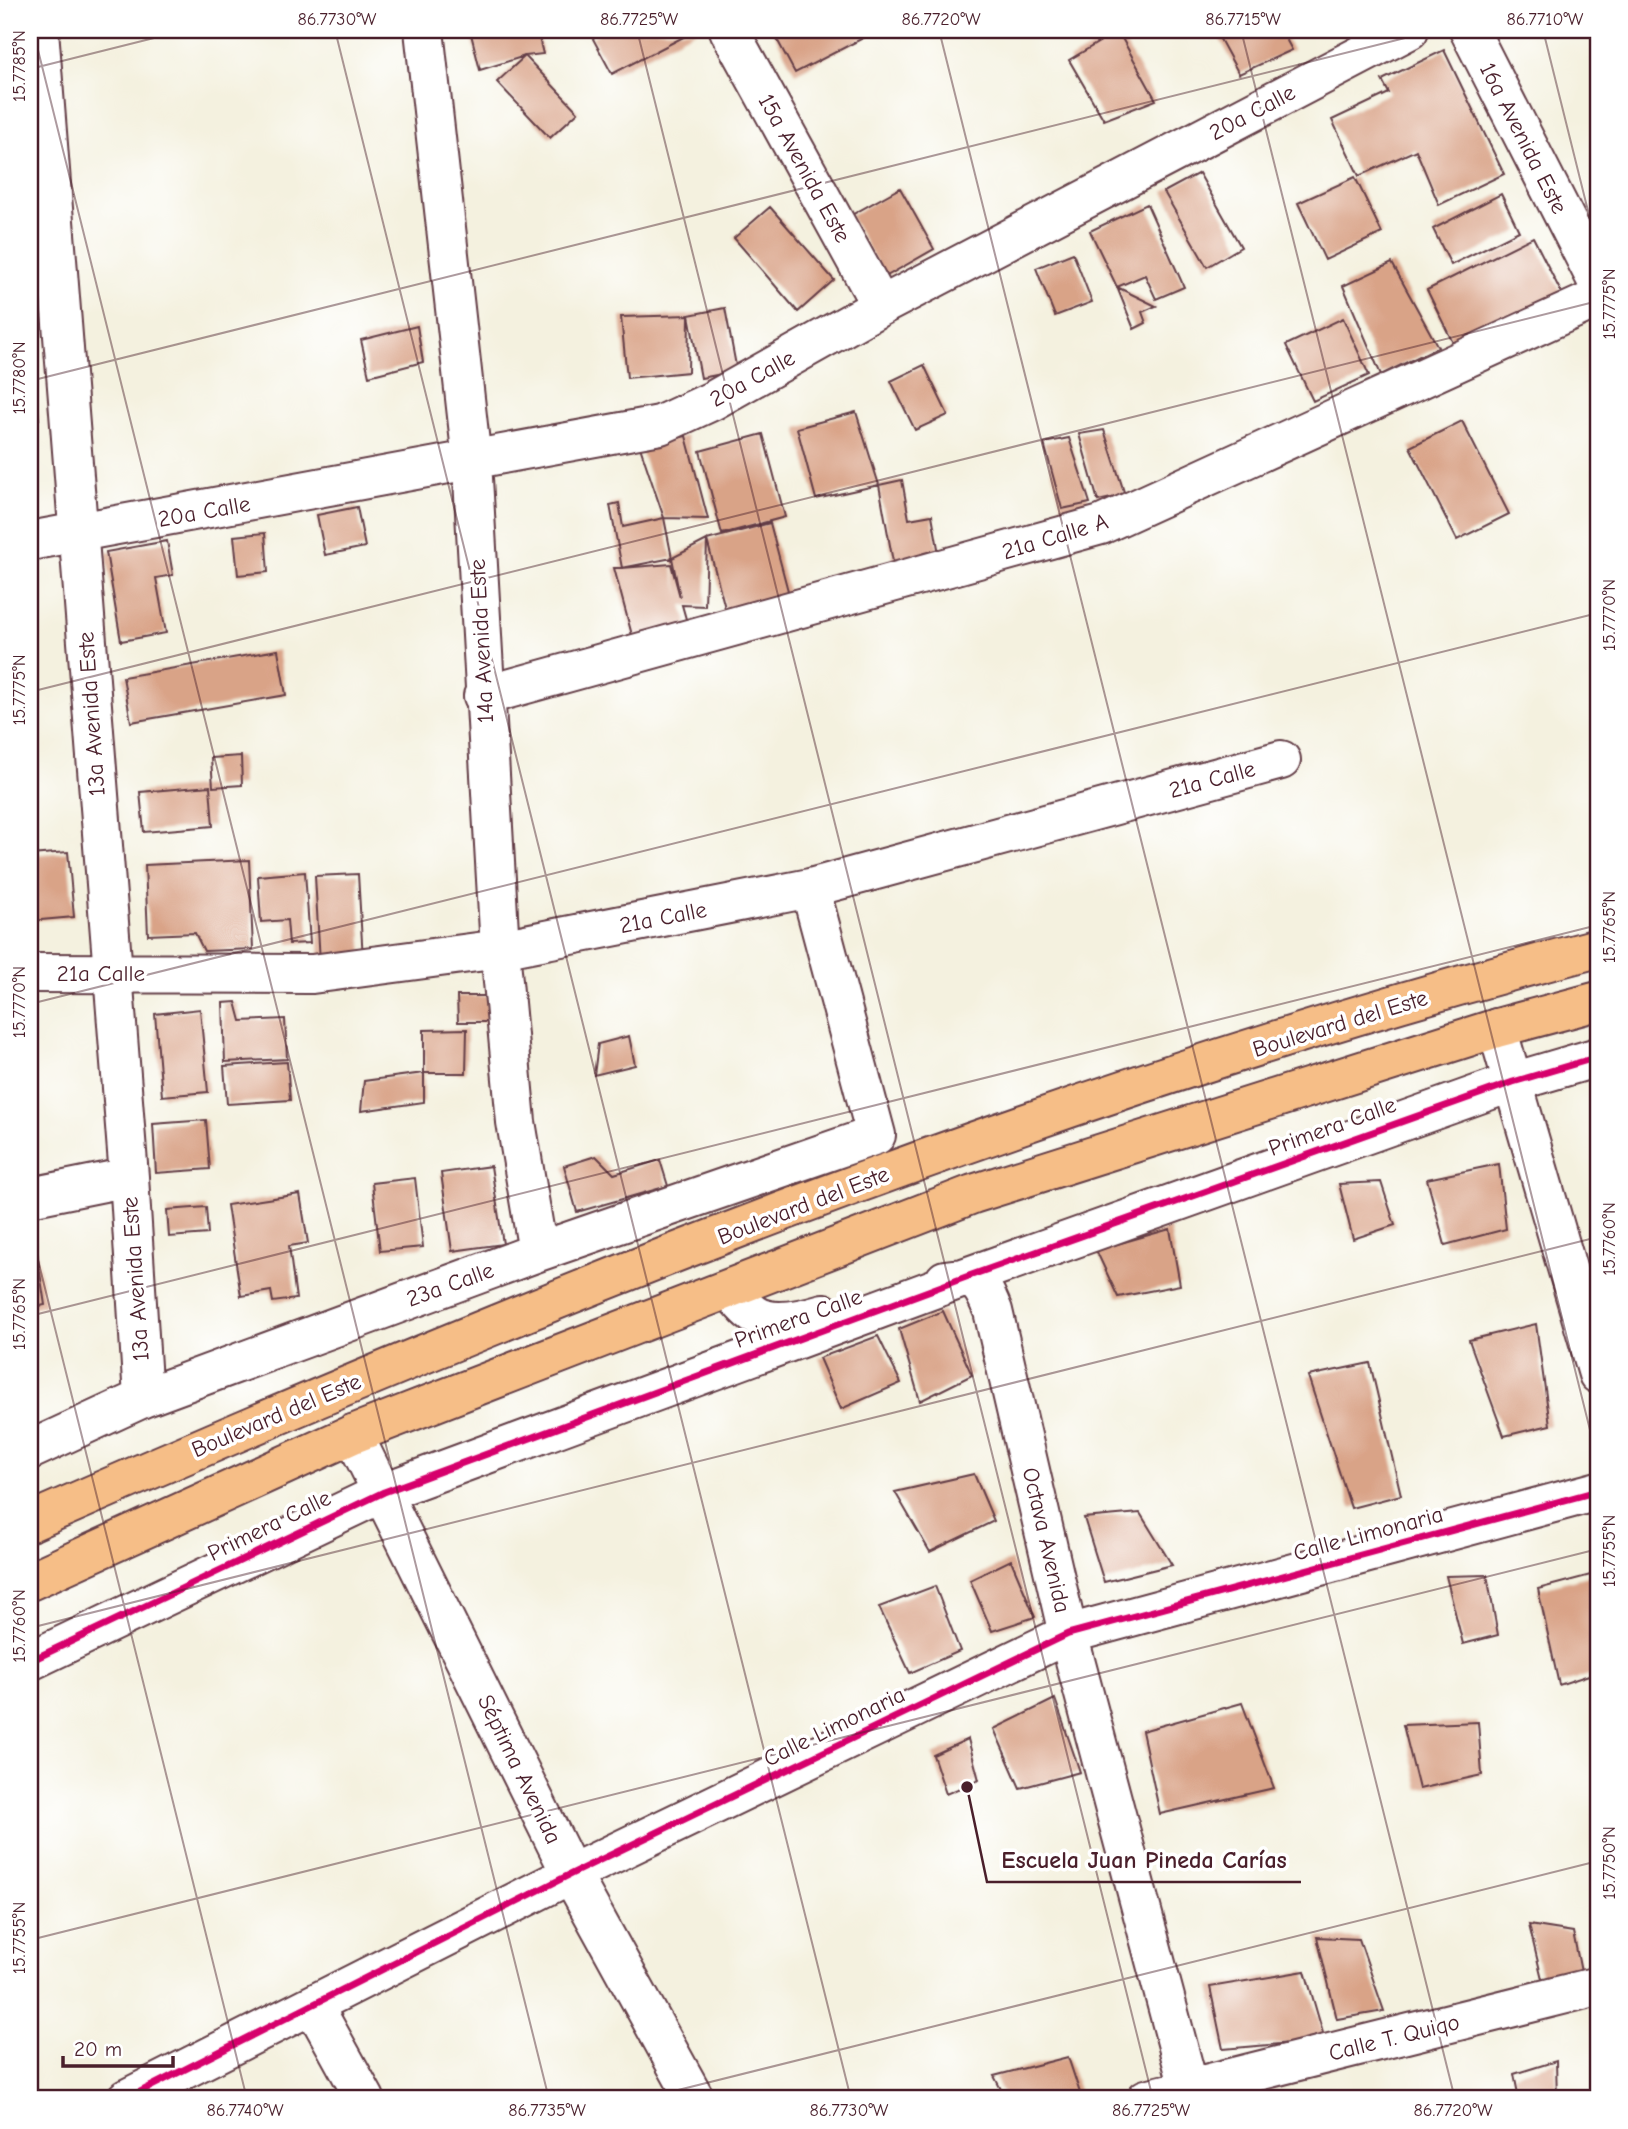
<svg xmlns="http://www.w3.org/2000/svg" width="1628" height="2129" font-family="'Comic Neue',sans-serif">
  <rect width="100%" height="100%" fill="#fff"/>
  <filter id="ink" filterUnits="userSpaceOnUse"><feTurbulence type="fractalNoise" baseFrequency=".0143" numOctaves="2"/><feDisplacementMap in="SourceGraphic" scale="14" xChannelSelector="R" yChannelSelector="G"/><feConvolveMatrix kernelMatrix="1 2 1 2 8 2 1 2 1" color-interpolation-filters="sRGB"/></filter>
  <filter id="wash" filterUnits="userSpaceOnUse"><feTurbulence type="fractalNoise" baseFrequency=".00686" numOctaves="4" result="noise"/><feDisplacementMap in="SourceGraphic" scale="28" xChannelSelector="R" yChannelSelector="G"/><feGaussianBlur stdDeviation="1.57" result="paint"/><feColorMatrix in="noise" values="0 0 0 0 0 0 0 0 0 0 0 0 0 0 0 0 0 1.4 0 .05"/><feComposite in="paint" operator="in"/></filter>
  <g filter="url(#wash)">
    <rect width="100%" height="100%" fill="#f4f1df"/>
    <g id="blocks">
      <path fill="#d9a387" d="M470,30H537L543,54L525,56L578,112L550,138L497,82L525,56L480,70Z
        M606,30H697L612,74L592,37Z
        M772,30H862L865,37L795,73Z
        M1215,30H1281L1292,50L1239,74Z
        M1118,31L1156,100L1104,120L1069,60Z
        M1444,50L1504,174L1439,205L1416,150L1359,176L1332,120L1389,93L1382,80Z
        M1199,173L1241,247L1207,267L1164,192Z
        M1355,177L1382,233L1325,260L1298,203Z
        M900,188L934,249L885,277L850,216Z
        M1501,194L1519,231L1451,265L1433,229Z
        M1147,204L1184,287L1156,299L1145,275L1117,287L1090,231Z
        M770,207L834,280L798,312L734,238Z
        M1533,237L1563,296L1456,349L1427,290Z
        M1073,253L1092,302L1055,316L1036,268Z
        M1392,263L1438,347L1381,375L1343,286Z
        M1117,287L1156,306L1142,312L1146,323L1134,329Z
        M725,308L737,371L701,378L689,315Z
        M689,315L688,372L627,378L621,317Z
        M1343,318L1369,375L1313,401L1286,345Z
        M417,326L423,362L369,376L361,340Z
        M924,365L948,415L915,430L891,381Z
        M30,381L39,419L30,420Z
        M856,412L879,485L816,499L797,428Z
        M1462,421L1509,514L1457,540L1410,447Z
        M1104,430L1125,495L1098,501L1079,434Z
        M763,434L785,517L722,534L700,451Z
        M686,436L708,519L664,518L640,447Z
        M1069,438L1090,503L1062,509L1044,443Z
        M902,480L909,519L932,515L941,565L895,573L879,485Z
        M619,503L623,527L664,518L672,558L622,568L671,564L680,597L672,558L707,540L705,606L682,605L690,633L636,650L614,568H622L610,505Z
        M357,507L365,547L325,555L317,515Z
        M770,523L792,606L729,623L707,540Z
        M265,533L268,572L238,575L234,536Z
        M167,541L173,575L156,578L166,633L121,641L106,552Z
        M278,650L286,695L131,722L123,677Z
        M241,756L242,785L213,787L211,758Z
        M210,786L213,826L144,832L140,792Z
        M68,852L74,917L30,921V855Z
        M249,860L253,949L204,951L195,933L148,935L145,865Z
        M305,872L310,943L289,944L287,920L261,922L258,876Z
        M358,874L363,959L320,962L315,876Z
        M457,996H488L487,1022H458Z
        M236,1002L241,1021L285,1019L287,1059L225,1062L223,1003Z
        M200,1009L208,1092L162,1096L155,1014Z
        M467,1029L466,1073H424V1030Z
        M629,1036L635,1065L594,1075L598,1044Z
        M287,1062L290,1100L227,1104L224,1066Z
        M424,1073V1102L361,1111L364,1081Z
        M206,1120L210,1169L156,1173L153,1124Z
        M596,1156L614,1174L660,1160L668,1186L577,1212L564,1166Z
        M1499,1164L1506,1229L1445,1245L1427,1179Z
        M491,1166L503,1244L452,1251L441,1173Z
        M415,1178L423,1247L380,1251L372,1183Z
        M1381,1182L1395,1225L1353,1239L1339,1184Z
        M300,1194L308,1243L289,1246L296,1299L273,1302L271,1291L241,1296L227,1205Z
        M206,1207L208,1234L169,1237L167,1210Z
        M1170,1229L1180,1285L1118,1297L1096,1250Z
        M35,1240L45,1305L30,1308V1241Z
        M943,1311L972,1375L920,1401L899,1329Z
        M1536,1324L1550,1425L1504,1436L1469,1340Z
        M878,1336L901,1383L841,1409L819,1358Z
        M1370,1363L1401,1495L1351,1508L1308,1376Z
        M974,1474L994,1521L930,1552L895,1492Z
        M1140,1513L1172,1565L1104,1582L1084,1518Z
        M1011,1560L1035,1617L992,1631L970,1580Z
        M1598,1573V1672L1559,1685L1538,1589Z
        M1487,1575L1498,1635L1463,1644L1446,1576Z
        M935,1586L960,1651L910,1673L879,1607Z
        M1055,1699L1080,1772L1020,1788L994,1729Z
        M1242,1703L1274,1788L1160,1814L1142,1731Z
        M1478,1722L1482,1775L1419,1789L1403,1725Z
        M968,1739L979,1780L946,1794L933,1755Z
        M1529,1925L1573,1932L1582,1977L1544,1987Z
        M1317,1937L1359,1939L1384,2011L1337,2019Z
        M1305,1971L1325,2040L1223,2049L1210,1987Z
        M1068,2057L1082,2099H1006L994,2076Z
        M1556,2061L1557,2099H1519L1514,2074Z"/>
    </g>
  </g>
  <g filter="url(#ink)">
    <use href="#blocks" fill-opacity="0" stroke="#643e46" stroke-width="2"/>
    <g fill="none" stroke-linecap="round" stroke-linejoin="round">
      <g stroke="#643e46" stroke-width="42">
        <path id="minor" d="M39,30L129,1177L143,1398
          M424,30L472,461L500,949L516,1122L538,1252
          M729,30L881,306
          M1469,30L1598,283
          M30,541L660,425L712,401L881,306L1409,30
          M483,696L1101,525L1598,298
          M30,973L312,974L500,949L810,888L1281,760
          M1497,1028L1598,1374
          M30,1197L129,1177
          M945,1280C977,1275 981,1282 993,1311L1068,1634L1192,2099
          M730,1290C737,1297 744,1308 753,1314C772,1327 803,1319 823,1313
          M353,1434L571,1874L695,2099
          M30,1450L143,1398L538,1252L876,1135L810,888
          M30,1661L384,1492L966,1277L1513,1082L1598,1057
          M313,2005L365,2099
          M126,2099L571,1874L1068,1634L1598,1491
          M1146,2099L1598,1986"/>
      </g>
      <g stroke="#643e46" stroke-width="42">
        <path id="major" d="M30,1522C539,1299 1059,1088 1598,948
          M30,1581L353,1434L973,1194L1497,1028L1598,1001"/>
      </g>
      <use href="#minor" stroke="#fff" stroke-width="38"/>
      <use href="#major" stroke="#f6be87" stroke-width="38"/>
      <g stroke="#fff" stroke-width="11">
        <path id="cycleway" d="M30,1661L384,1492L966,1277L1513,1082L1598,1057
          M126,2099L571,1874L1068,1634L1598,1491"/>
      </g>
      <use href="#cycleway" stroke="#d6006c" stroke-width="7"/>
    </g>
  </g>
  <path fill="none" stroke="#4a1f2b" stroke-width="2" stroke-opacity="0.45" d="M33,30L549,2099M335,30L851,2099M637,30L1153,2099M939,30L1455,2099M1241,30L1598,1462M1543,30L1598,251M30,69L186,30M30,381L1437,30M30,692L1598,301M30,1004L1598,613M30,1228L247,2099M30,1316L1598,925M30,1628L1598,1237M30,1940L1598,1549M642,2099L1598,1861"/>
  <g text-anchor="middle" stroke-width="7" stroke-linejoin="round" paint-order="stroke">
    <g font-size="23" fill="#4a1f2b" stroke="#fff">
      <text transform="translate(1252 112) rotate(-28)" y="8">20a Calle</text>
      <text transform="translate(1524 138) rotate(63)" y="8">16a Avenida Este</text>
      <text transform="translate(805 168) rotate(61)" y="8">15a Avenida Este</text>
      <text transform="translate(752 378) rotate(-29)" y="8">20a Calle</text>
      <text transform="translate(204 511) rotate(-10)" y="8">20a Calle</text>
      <text transform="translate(1055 536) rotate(-17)" y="8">21a Calle A</text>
      <text transform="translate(481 641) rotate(-93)" y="8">14a Avenida Este</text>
      <text transform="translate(91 714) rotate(-94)" y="8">13a Avenida Este</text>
      <text transform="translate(1212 779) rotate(-15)" y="8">21a Calle</text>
      <text transform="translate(663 917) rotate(-11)" y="8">21a Calle</text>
      <text x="101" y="981">21a Calle</text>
      <text transform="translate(1340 1023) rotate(-17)" y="8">Boulevard del Este</text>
      <text transform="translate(1332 1126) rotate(-20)" y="8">Primera Calle</text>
      <text transform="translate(803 1205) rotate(-21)" y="8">Boulevard del Este</text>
      <text transform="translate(135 1279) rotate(-94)" y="8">13a Avenida Este</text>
      <text transform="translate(450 1284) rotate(-20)" y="8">23a Calle</text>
      <text transform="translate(798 1318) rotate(-20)" y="8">Primera Calle</text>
      <text transform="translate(276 1415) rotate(-23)" y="8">Boulevard del Este</text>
      <text transform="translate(269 1525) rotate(-26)" y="8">Primera Calle</text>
      <text transform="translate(1368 1533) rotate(-15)" y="8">Calle Limonaria</text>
      <text transform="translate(1047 1540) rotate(77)" y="8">Octava Avenida</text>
      <text transform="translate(834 1726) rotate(-26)" y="8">Calle Limonaria</text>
      <text transform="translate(520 1769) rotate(64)" y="8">Séptima Avenida</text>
      <text transform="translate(1394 2037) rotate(-14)" y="8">Calle T. Quiqo</text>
    </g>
  </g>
  <path fill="none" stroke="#4a1f2b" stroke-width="2.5" d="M967 1787L987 1882H1301"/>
  <circle fill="#4a1f2b" stroke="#fff" stroke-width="2.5" cx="967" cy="1787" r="7"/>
  <g font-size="24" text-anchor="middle" font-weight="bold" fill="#4a1f2b" stroke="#fff" stroke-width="7" stroke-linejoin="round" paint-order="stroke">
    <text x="1144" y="1868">Escuela Juan Pineda Carías</text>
  </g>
  <rect width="1628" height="2129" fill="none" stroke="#fff" stroke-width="77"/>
  <path d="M63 2056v10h110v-10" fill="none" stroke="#4a1f2b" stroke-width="3.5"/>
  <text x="74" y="2056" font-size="21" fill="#4a1f2b" stroke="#ffffff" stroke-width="5" paint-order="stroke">20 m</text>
  <rect x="38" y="38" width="1552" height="2052" fill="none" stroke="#4a1f2b" stroke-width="2.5"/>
  <g font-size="18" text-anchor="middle" fill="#4a1f2b">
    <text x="337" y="25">86.7730°W</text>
    <text x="639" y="25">86.7725°W</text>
    <text x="941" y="25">86.7720°W</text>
    <text x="1243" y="25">86.7715°W</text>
    <text x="1545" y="25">86.7710°W</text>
    <text transform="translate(19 66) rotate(-90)" y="6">15.7785°N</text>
    <text transform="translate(1609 304) rotate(-90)" y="6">15.7775°N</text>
    <text transform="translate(19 378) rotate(-90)" y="6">15.7780°N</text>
    <text transform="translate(1609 615) rotate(-90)" y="6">15.7770°N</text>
    <text transform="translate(19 690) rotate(-90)" y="6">15.7775°N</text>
    <text transform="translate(1609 927) rotate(-90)" y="6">15.7765°N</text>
    <text transform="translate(19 1002) rotate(-90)" y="6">15.7770°N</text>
    <text transform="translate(1609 1239) rotate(-90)" y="6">15.7760°N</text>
    <text transform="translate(19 1314) rotate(-90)" y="6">15.7765°N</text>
    <text transform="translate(1609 1551) rotate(-90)" y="6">15.7755°N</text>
    <text transform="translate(19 1626) rotate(-90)" y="6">15.7760°N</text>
    <text transform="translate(1609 1863) rotate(-90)" y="6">15.7750°N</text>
    <text transform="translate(19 1938) rotate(-90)" y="6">15.7755°N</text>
    <text x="245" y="2116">86.7740°W</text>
    <text x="547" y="2116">86.7735°W</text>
    <text x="849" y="2116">86.7730°W</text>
    <text x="1151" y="2116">86.7725°W</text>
    <text x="1453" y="2116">86.7720°W</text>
  </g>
</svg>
